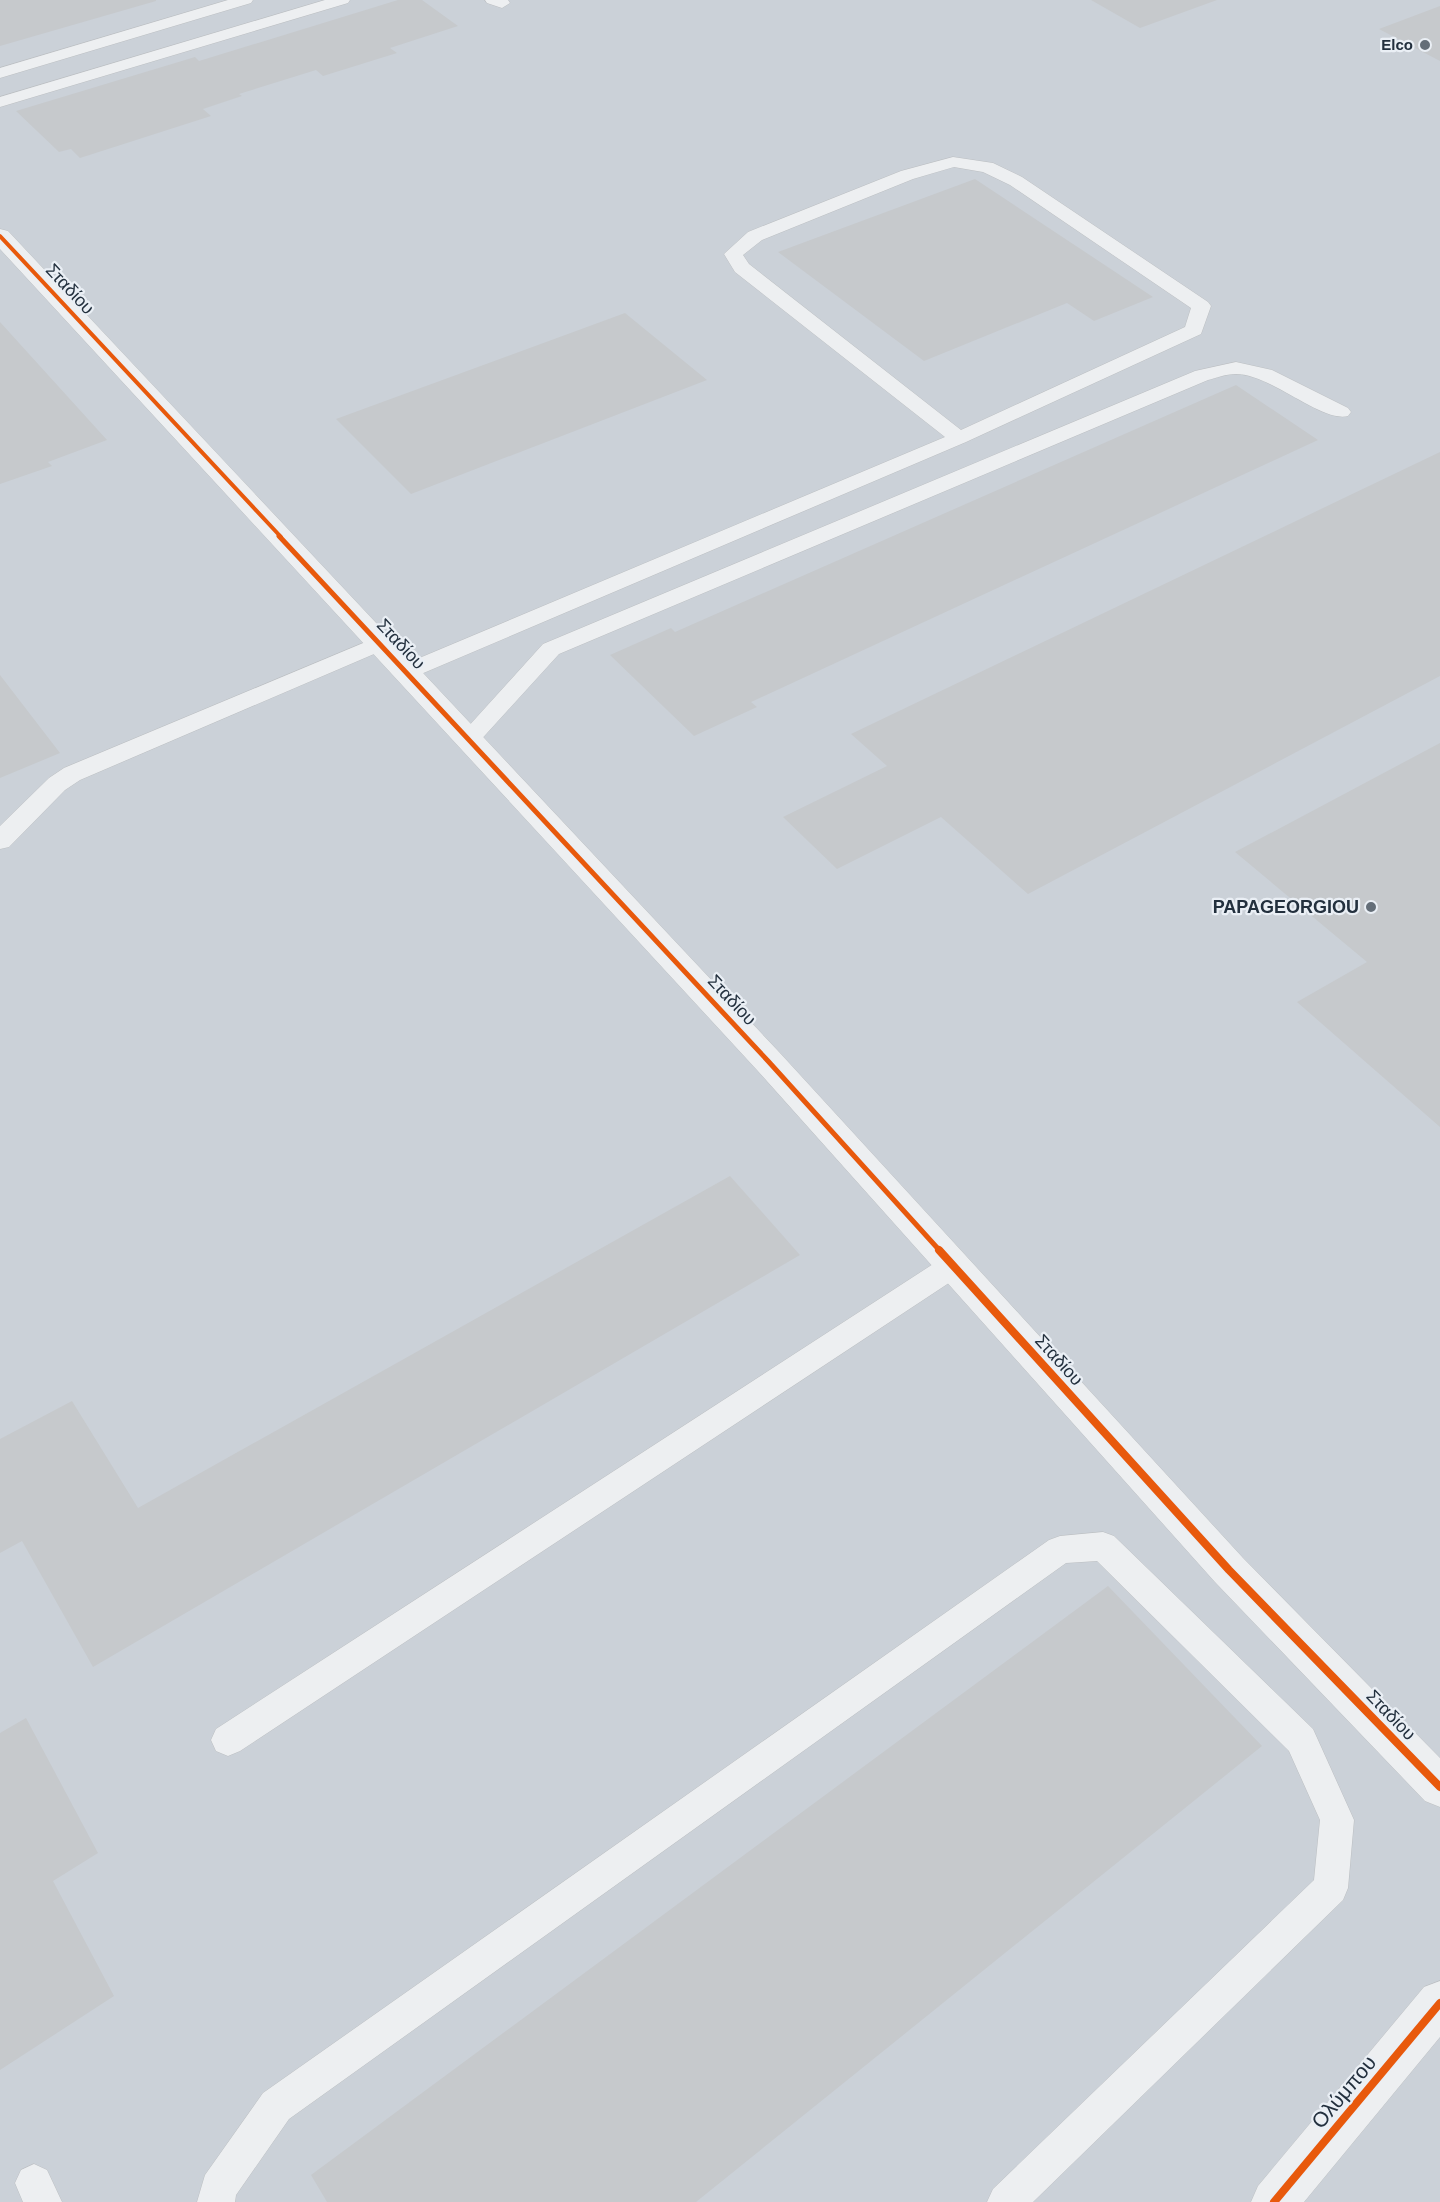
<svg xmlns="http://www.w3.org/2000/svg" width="1440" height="2202" font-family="Helvetica,sans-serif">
  <rect width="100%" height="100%" fill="#dee1e4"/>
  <path fill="#cbd1d8" d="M0,0H1440V2202H0Z"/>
  <path fill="#c6c9cc" d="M0,0H156V1L0,46Z
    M398,0H422L458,26L390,48L397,53L323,76L316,70L239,94L242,96L203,109L211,116L80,158L71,149L59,152L16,111L195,57L199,61Z
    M1091,0H1217L1140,28Z
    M1440,6V61L1379,29Z
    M975,179L1153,297L1094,321L1067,303L924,361L778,252Z
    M625,313L707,380L411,494L336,419Z
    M0,322L107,440L48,462L52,466L0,484Z
    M1236,385L1318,440L751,702L757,707L694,736L610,655L671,628L675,632Z
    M1440,452V676L1028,894L941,817L837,869L783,817L887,766L851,734Z
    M0,675L60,753L0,778Z
    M1440,743V1127L1297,1002L1367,962L1235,852Z
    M730,1176L800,1255L93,1667L22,1541L0,1553V1439L72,1401L138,1508Z
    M1108,1586L1262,1746L696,2202H327L311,2175Z
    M26,1718L98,1853L53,1881L114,1996L0,2070V1733Z"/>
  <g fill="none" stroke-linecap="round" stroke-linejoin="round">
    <g stroke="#bcbfc2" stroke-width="1">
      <path id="service" d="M228,0H253L251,3L0,78V68Z
        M325,0H350L348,3L0,107V97Z
        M485,0H508L510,3L502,8L487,3Z
        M953,157L993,163L1022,177L1208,302L1211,306L1201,334L966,442L414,677L406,679L398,677L395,672L398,667L945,437L735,272L724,254L748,232L901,171ZM954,167L983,172L1010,185L1191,308L1185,327L961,430L749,264L743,255L762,240L913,179Z
        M1236,362L1272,370L1348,408L1351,412L1348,416C1321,423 1270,373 1235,374C1226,374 1216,378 1208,380L559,654L477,744L469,747L461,744L457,739L543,644L1195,371Z
        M380,636L388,638L391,643L388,648L80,780L65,790L9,847L0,849V826L49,778L64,768Z
        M954,1253L964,1257L968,1265L964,1273L240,1751L228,1756L216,1751L211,1740L216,1729L944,1257Z
        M1103,1532L1114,1536L1313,1729L1354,1820L1348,1888L1343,1900L1033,2202H987L993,2189L1314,1880L1320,1820L1289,1751L1097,1561L1066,1563L289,2119L236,2195L235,2202H197L205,2175L263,2093L1049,1540L1060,1536Z
        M34,2164L47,2170L62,2202H23L15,2183L21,2170Z"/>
    </g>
    <g stroke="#bcbfc2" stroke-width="1">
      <path id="minor" d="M0,229L8,231L779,1052L1243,1558L1440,1758V1807L1425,1801L1215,1582L757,1070L0,249Z"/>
    </g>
    <g stroke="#bcbfc2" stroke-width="1">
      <path id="tertiary" d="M1440,1981V2037L1304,2202H1251L1258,2186L1424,1987Z"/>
    </g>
    <use href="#service" fill="#edeff1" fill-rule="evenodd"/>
    <use href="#minor" fill="#edeff1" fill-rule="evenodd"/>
    <use href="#tertiary" fill="#edeff1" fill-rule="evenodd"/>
    <g stroke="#eaeff5" stroke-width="6">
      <path id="cycleway-far2" d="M0,236L281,537"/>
    </g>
    <g stroke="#eaeff5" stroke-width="9">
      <path id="cycleway-far1" d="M279,536L768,1061L941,1252"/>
    </g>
    <g stroke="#eaeff5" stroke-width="11">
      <path id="cycleway" d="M939,1250L1229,1570L1440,1787
        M1274,2202L1440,2003"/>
    </g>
    <use href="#cycleway-far2" stroke="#e8590c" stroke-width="4"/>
    <use href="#cycleway-far1" stroke="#e8590c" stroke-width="5"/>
    <use href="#cycleway" stroke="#e8590c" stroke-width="8"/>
  </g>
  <g fill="#646e78" stroke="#eaeff5" stroke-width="2">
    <circle cx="1425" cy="45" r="6"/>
    <circle cx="1371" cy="907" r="6"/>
  </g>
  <g text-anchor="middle" stroke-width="4.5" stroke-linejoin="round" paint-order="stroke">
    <g font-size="15" font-weight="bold" fill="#23303e" stroke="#eaeff5" text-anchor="end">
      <text x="1413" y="50">Elco</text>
    </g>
    <g font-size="18" fill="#23303e" stroke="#eaeff5">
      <text transform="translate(70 289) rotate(47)" y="6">Σταδίου</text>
      <text transform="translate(401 644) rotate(47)" y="6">Σταδίου</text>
      <text transform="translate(732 1000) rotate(47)" y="6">Σταδίου</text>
      <text transform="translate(1059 1360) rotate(48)" y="6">Σταδίου</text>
      <text transform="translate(1391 1715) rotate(46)" y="6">Σταδίου</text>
    </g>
    <g font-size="18" font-weight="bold" fill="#23303e" stroke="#eaeff5" text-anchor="end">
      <text x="1359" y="913">PAPAGEORGIOU</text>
    </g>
    <g font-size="21" fill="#23303e" stroke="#eaeff5">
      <text transform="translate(1344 2092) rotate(-50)" y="7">Ολύμπου</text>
    </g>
  </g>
</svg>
